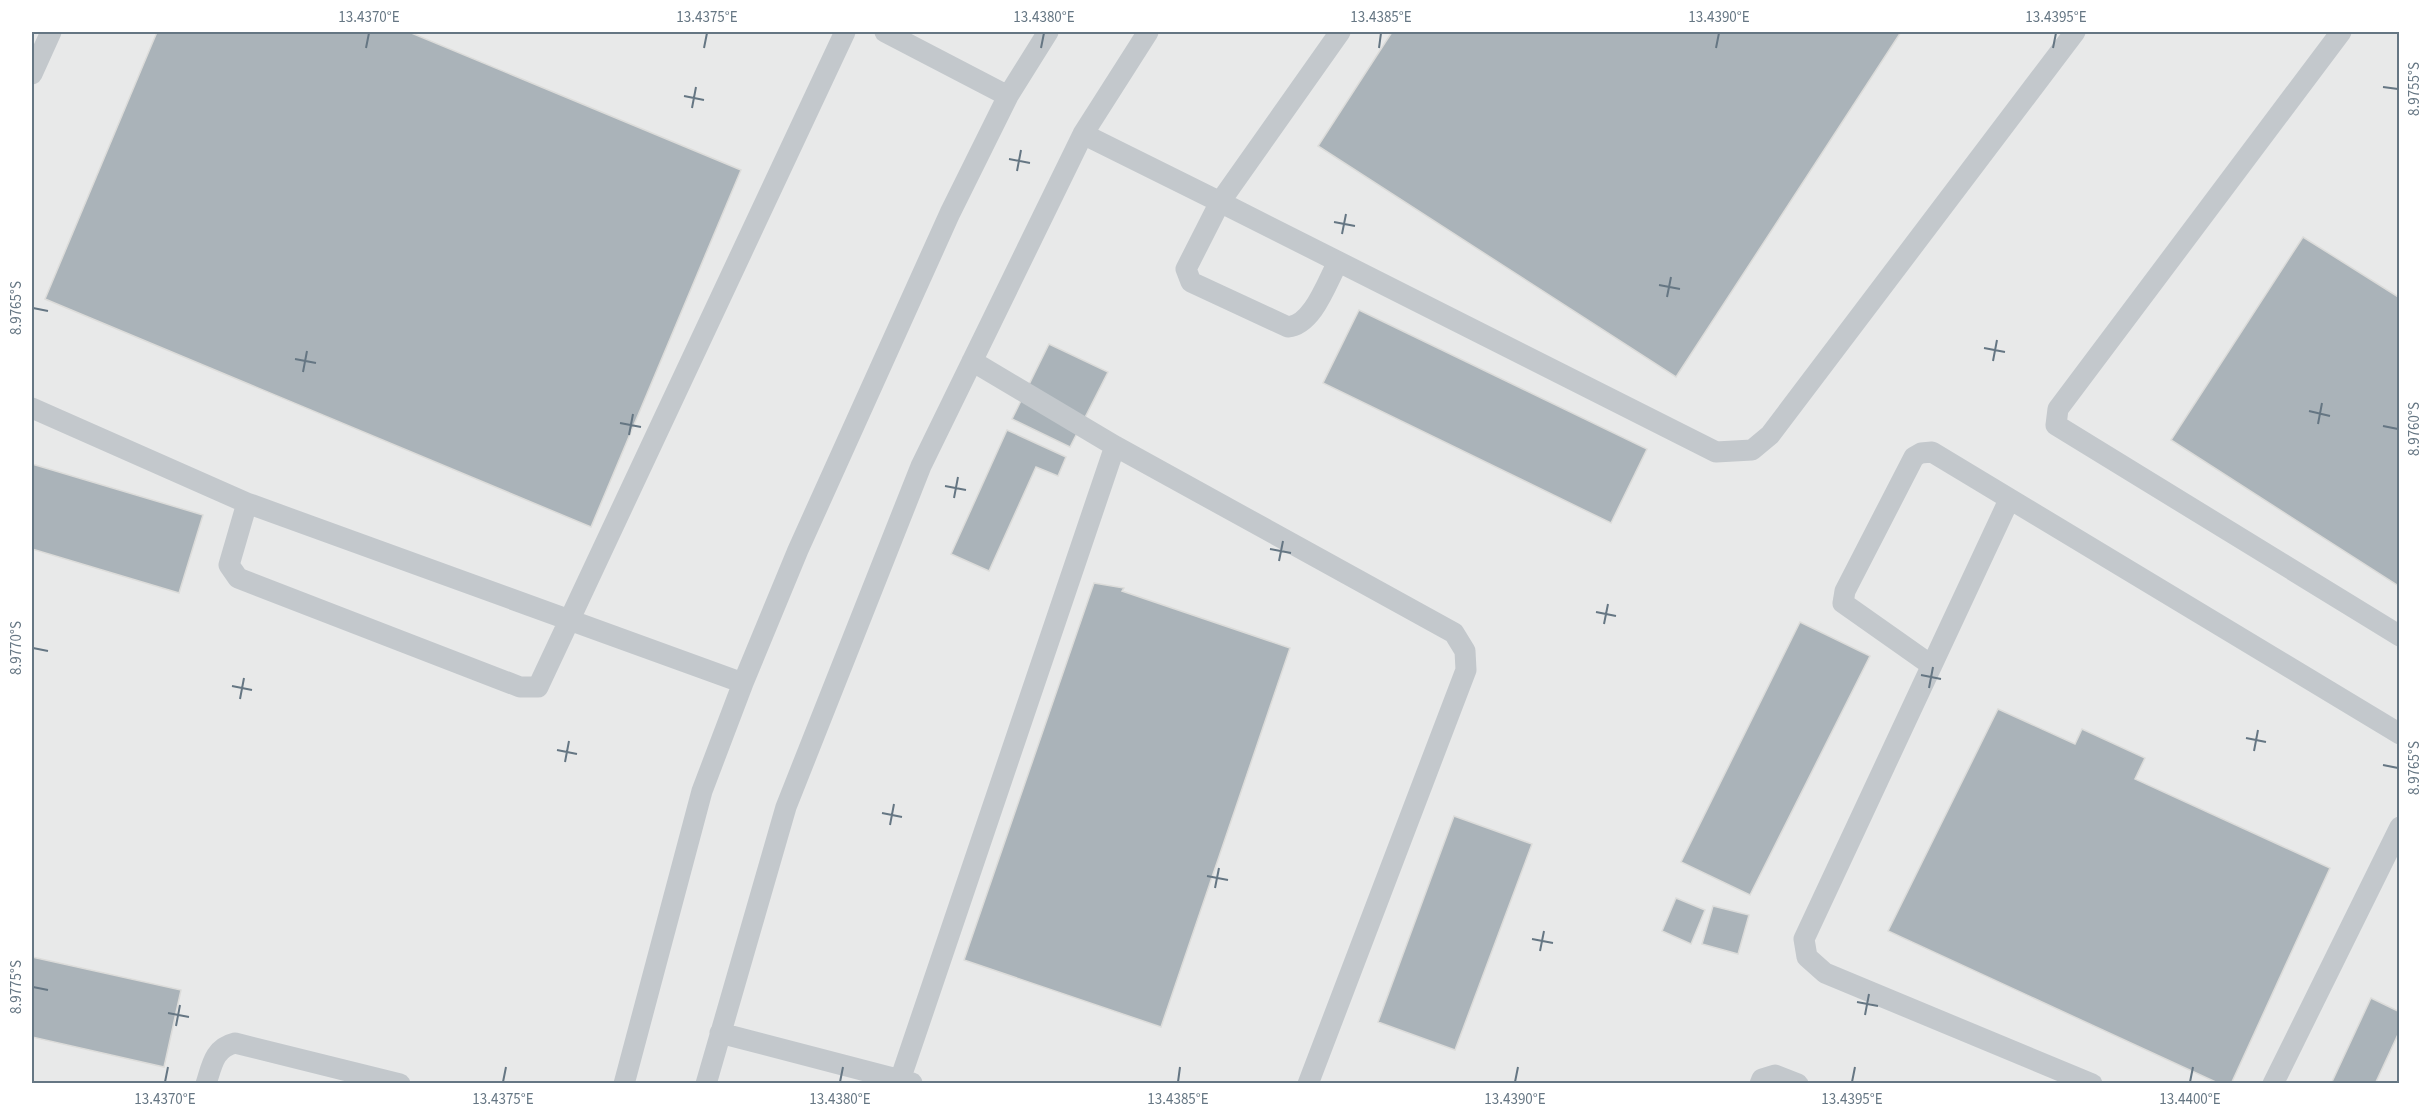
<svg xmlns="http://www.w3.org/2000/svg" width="2431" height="1115" font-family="'Source Sans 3',sans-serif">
  <rect width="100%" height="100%" fill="#fafaf8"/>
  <path fill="#e8e9e9" d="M32,32H2399V1083H32Z"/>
  <path fill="#aab3b9" stroke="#dcdcda" stroke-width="1.5" d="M157,32H409L741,170L591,527L45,299Z
    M1392,32H1901L1676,377L1318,146Z
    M2303,237L2400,298V587L2171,440Z
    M1359,310L1647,449L1611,523L1323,383Z
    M1049,344L1108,372L1070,447L1012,419Z
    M1007,430L1066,457L1058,476L1036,467L989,571L951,554Z
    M32,464L203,515L179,593L32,549Z
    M1094,583L1124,588L1122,591L1290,648L1161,1027L964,960Z
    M1800,622L1870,656L1750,895L1681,862Z
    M1998,709L2075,744L2082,729L2145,758L2135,779L2330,868L2231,1084H2220L1888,931Z
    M1454,816L1532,844L1455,1050L1378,1022Z
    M1676,898L1705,910L1691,944L1662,931Z
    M1713,906L1749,915L1738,954L1702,944Z
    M32,957L181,990L164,1067L32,1037Z
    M2371,998L2400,1012V1030L2375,1084H2331Z"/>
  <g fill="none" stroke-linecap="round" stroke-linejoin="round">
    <path stroke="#c3c8cc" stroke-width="21" d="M885,32L1008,96
      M1340,32L1220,202L1716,452L1752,450L1770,435L2075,32
      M2341,32L2058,409L2056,425L2400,636
      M32,74L51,32
      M1083,134L1220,202L1186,269L1191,282L1288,327C1313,325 1327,282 1338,262
      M972,361L1115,446L1454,633L1465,651L1466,670L1308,1084
      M32,408L247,503L743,683
      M2009,500L1804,939L1807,957L1825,973L2092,1084
      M247,503L229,565L238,578L520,687H538L845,32
      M1931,665L1843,603L1845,591L1914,457L1921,453L1932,452L2400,734
      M720,1033L912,1083
      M900,1080L1115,446
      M206,1084C212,1065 214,1048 235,1043L400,1084
      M624,1084L702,791L743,683L798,550L950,213L1008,96L1048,32
      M706,1084L786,807L921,466L1083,134L1148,32
      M1760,1084L1762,1079L1775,1075L1798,1084
      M2273,1084L2400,827"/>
  </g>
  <path fill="none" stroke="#657683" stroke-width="2" d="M366,48L369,33M704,48L707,33M1041,48L1044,33M1379,48L1381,33M1716,48L1719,33M2053,48L2056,33M2383,87L2398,89M684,96L704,100M692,108L696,87M1009,159L1030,163M1017,171L1021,150M1334,222L1355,226M1342,234L1346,214M1659,285L1680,289M1667,297L1671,277M33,308L48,311M1984,348L2005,352M295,359L316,363M1993,361L1997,340M303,372L307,351M2309,411L2330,416M620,423L641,427M2318,424L2322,403M2383,426L2398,429M629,435L633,414M945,486L966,490M954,498L958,477M1270,549L1291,553M1279,561L1283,541M1596,612L1616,616M1604,624L1608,604M33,648L48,651M1921,675L1941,679M232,686L252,690M1929,688L1933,667M240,699L244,678M2246,738L2266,742M557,750L577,754M2254,751L2258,730M565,762L569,741M2383,765L2398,768M882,813L902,817M890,825L894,804M1207,876L1228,880M1215,888L1219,868M1532,939L1553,943M1540,951L1544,931M33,987L48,990M1857,1002L1878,1006M168,1013L189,1017M1865,1015L1869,994M176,1026L180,1005M165,1082L168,1067M503,1082L506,1067M840,1082L843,1067M1178,1082L1180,1067M1515,1082L1518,1067M1852,1082L1855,1067M2190,1082L2193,1067"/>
  <rect width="2431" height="1115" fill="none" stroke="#ffffff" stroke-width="66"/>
  <rect x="33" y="33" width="2365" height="1049" fill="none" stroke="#657683" stroke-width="2"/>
  <g font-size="15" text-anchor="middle" fill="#657683">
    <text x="369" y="22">13.4370°E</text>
    <text x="707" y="22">13.4375°E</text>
    <text x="1044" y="22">13.4380°E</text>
    <text x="1381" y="22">13.4385°E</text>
    <text x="1719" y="22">13.4390°E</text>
    <text x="2056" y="22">13.4395°E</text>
    <text transform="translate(2414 89) rotate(-90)" y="5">8.9755°S</text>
    <text transform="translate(16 308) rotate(-90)" y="5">8.9765°S</text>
    <text transform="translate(2414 429) rotate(-90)" y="5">8.9760°S</text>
    <text transform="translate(16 648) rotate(-90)" y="5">8.9770°S</text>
    <text transform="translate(2414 768) rotate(-90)" y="5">8.9765°S</text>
    <text transform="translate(16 987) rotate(-90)" y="5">8.9775°S</text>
    <text x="165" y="1104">13.4370°E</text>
    <text x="503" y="1104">13.4375°E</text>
    <text x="840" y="1104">13.4380°E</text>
    <text x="1178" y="1104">13.4385°E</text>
    <text x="1515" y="1104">13.4390°E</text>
    <text x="1852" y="1104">13.4395°E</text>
    <text x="2190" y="1104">13.4400°E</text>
  </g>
</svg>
